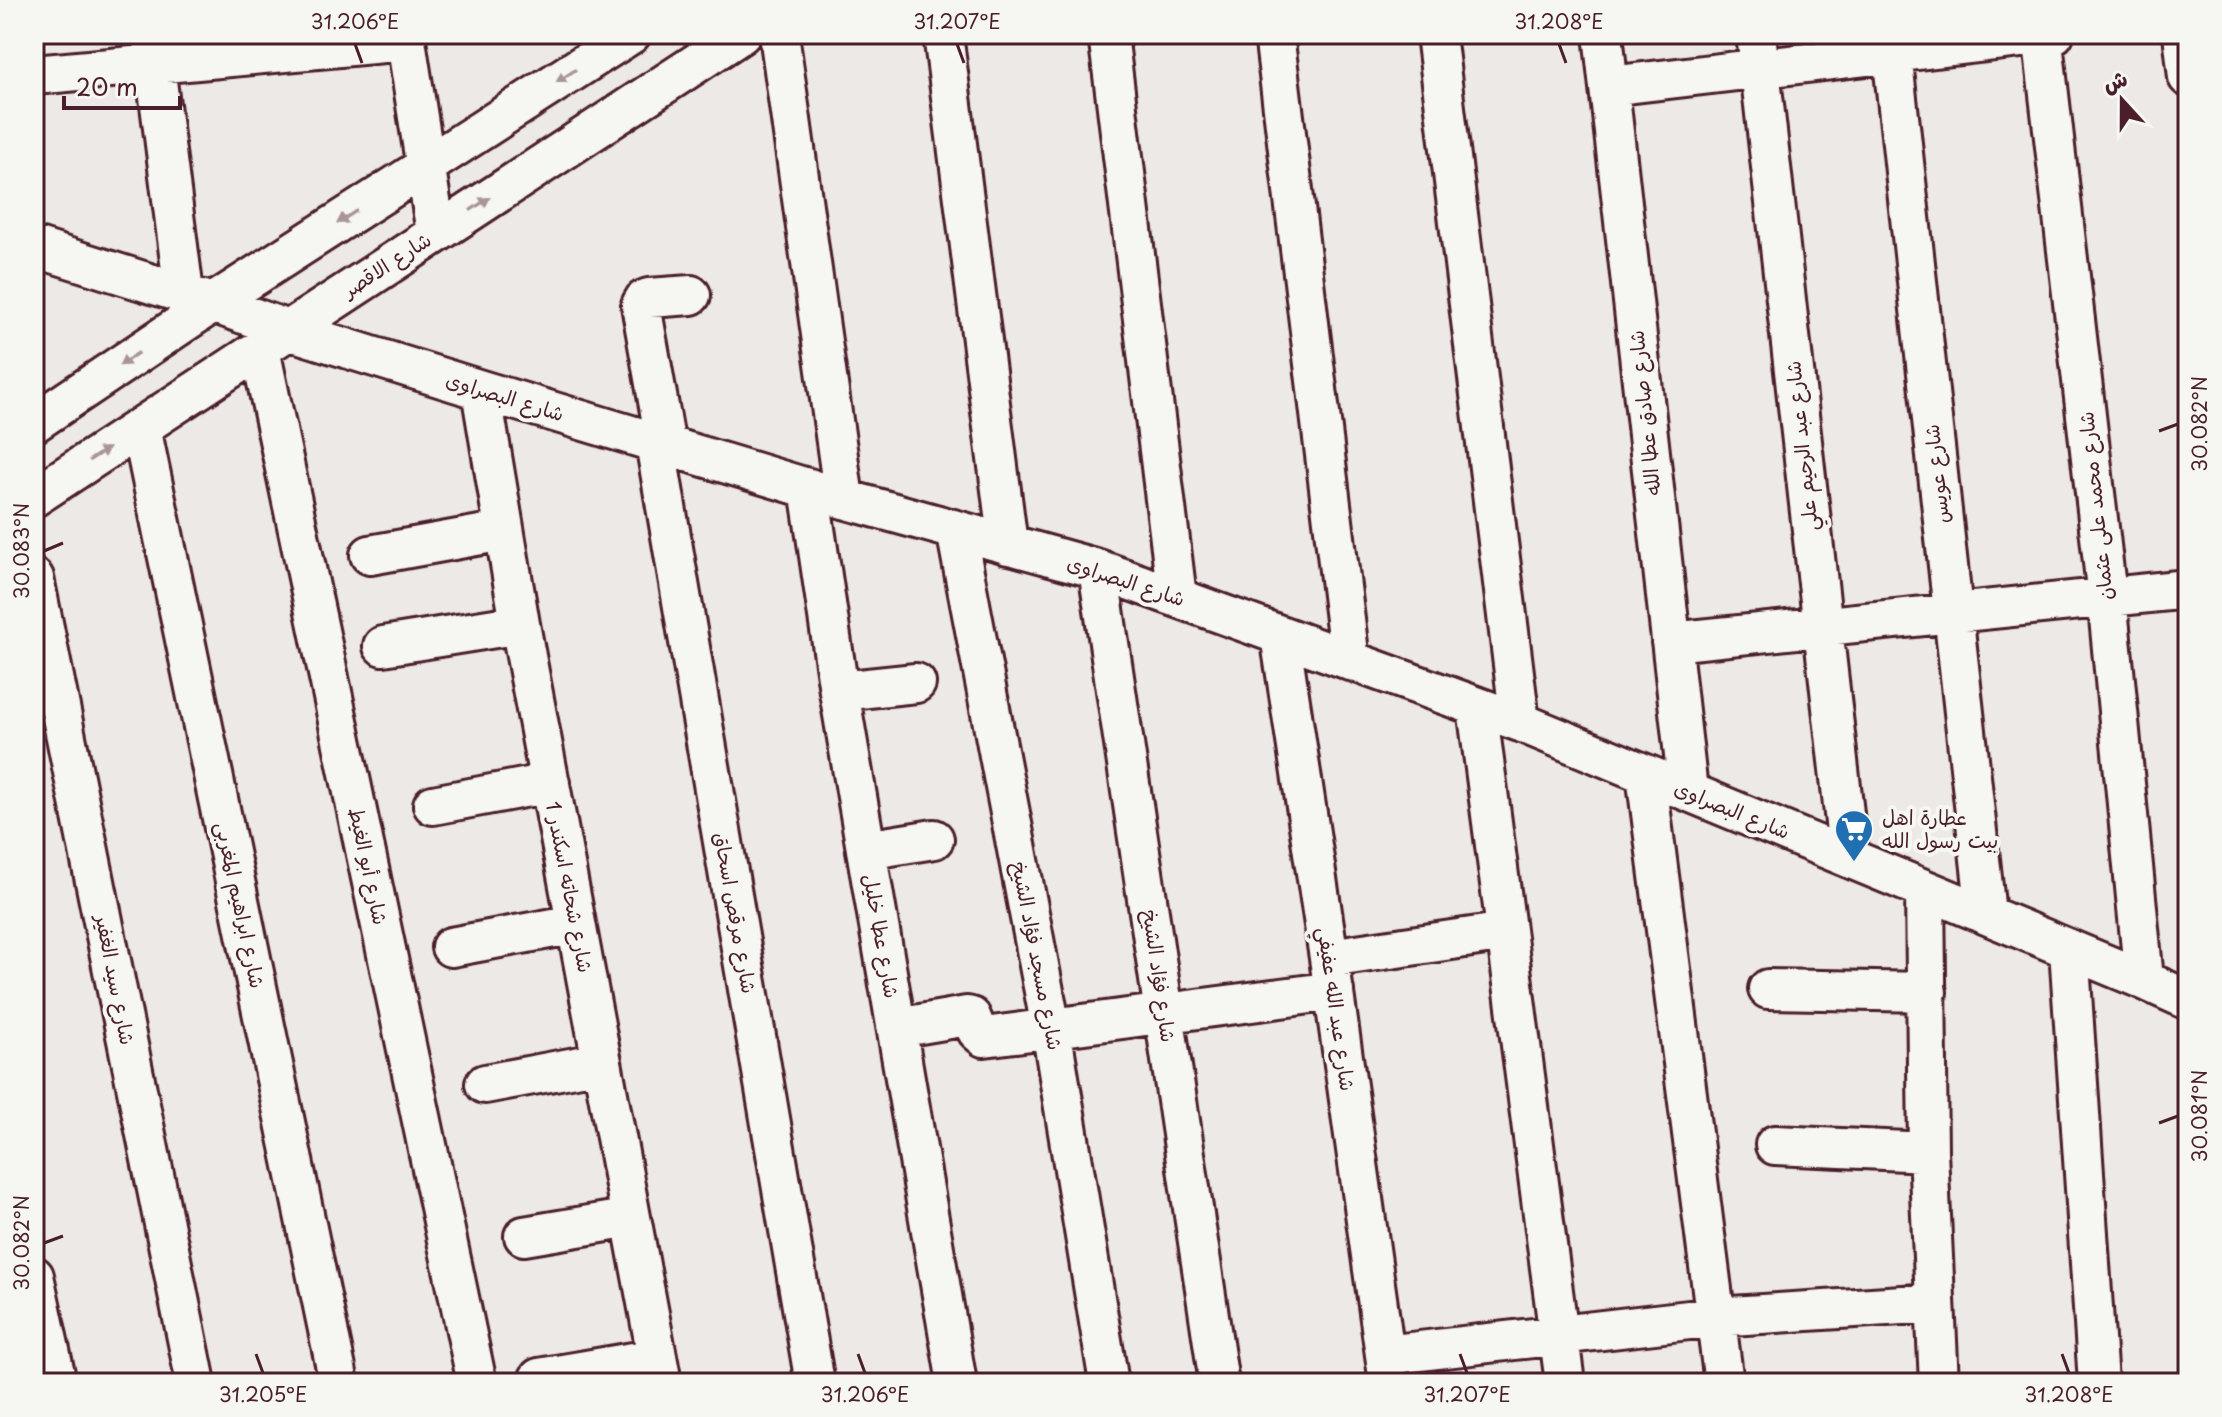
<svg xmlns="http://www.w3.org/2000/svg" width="2222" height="1417" font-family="'Playpen Sans','Playpen Sans Arabic',sans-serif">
  <rect width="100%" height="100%" fill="#ece9e6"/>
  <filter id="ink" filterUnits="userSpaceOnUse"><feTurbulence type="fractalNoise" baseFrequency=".0125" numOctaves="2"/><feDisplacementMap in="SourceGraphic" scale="16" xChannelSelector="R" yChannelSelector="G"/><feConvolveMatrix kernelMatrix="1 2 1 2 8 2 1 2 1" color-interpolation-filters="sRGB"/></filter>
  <g filter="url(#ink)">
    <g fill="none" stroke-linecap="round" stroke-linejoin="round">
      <g stroke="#4a1f2b" stroke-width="44">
        <path id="minor" d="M151,34L184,293
          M405,34L436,233
          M779,34L844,499
          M943,34L1008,545
          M1108,34L1177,597
          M1274,34L1350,661
          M1436,34L1520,722
          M1603,34L1688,791
          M1756,34L1849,858
          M1890,34L1986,914
          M2042,34L2107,597L2144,980
          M2183,34L2188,77
          M34,75L406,41
          M1609,86L2054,34
          M34,247L213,303L288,330L481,390L844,499L1098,569L1520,722L2144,980L2188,1000
          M260,349L477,1383
          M481,390L520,624L662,1383
          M34,423L213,303L631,34
          M141,427L339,1383
          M655,442L815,1383
          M666,446L641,305L644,300L649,298L691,295
          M809,488L839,691L957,1383
          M34,497L741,34
          M956,530L1051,1028L1109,1383
          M370,555L503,531
          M1098,569L1219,1383
          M34,578L196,1383
          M1280,635L1329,958L1389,1383
          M1671,642L2188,589
          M383,646L520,624
          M839,691L916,683
          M1477,707L1565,1383
          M1646,774L1724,1383
          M433,805L550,783
          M866,850L934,839
          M1925,890L1928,1152L1939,1383
          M451,947L576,924
          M2069,949L2098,1383
          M1329,958L1506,932
          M1768,989L1927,992
          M897,1028L967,1016L971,1017L977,1031L984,1037L1334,991
          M485,1084L602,1062
          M1775,1145L1928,1152
          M524,1236L631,1218
          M34,1276L57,1383
          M1385,1355L1715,1317L1934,1303
          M539,1378L657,1358"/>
      </g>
      <use href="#minor" stroke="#f6f6f2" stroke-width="38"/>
    </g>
    <defs><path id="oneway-solid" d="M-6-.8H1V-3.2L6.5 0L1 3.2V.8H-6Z" transform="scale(2)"/></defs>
    <g fill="#a99598">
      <use href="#oneway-solid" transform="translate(566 76) rotate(147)"/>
      <use href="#oneway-solid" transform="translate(480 204) rotate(-33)"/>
      <use href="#oneway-solid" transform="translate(347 217) rotate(147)"/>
      <use href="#oneway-solid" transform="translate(129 359) rotate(146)"/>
      <use href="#oneway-solid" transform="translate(99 454) rotate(-33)"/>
    </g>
  </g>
  <path fill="none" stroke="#4a1f2b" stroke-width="3" d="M355,44L362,63M957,44L964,63M1559,44L1566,63M2159,431L2178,424M44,551L63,543M2159,1123L2178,1116M44,1243L63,1236M256,1354L263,1373M858,1354L865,1373M1460,1354L1467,1373M2062,1354L2069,1373"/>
  <defs>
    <g id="supermarket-pin" transform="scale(2)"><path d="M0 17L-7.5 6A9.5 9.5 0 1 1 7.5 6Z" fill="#1f6fb2" stroke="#f6f6f2"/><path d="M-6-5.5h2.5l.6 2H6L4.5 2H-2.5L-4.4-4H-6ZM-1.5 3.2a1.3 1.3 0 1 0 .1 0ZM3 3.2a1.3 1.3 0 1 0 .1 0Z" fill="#fff"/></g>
  </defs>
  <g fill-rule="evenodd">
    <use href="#supermarket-pin" x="1854" y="829"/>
  </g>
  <g text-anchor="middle" stroke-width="8" stroke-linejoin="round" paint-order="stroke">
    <g font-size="20" fill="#4a1f2b" stroke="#f6f6f2">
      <text transform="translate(387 265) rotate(-33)" y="7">شارع الاقصر</text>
      <text transform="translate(505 397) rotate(17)" y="7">شارع البصراوى</text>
      <text transform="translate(1645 413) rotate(-96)" y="7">شارع صادق عطا الله</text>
      <text transform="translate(1802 446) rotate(-96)" y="7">شارع عبد الرحيم علي</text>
      <text transform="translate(1937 474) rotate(-96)" y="7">شارع عويس</text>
      <text transform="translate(2096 506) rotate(-96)" y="7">شارع محمد على عثمان</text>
      <text transform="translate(1126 581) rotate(18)" y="7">شارع البصراوى</text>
      <text transform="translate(1732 810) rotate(22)" y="7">شارع البصراوى</text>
      <text transform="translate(368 866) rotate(78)" y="7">شارع أبو الغيط</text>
      <text transform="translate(569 887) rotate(79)" y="7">شارع شحاته اسكندر 1</text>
      <text transform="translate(240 905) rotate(78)" y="7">شارع ابراهيم المغربى</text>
      <text transform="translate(735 913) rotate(80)" y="7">شارع مرقص اسحاق</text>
      <text transform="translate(881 936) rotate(80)" y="7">شارع عطا خليل</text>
      <text transform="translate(1037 956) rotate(79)" y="7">شارع مسجد فؤاد الشيخ</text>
      <text transform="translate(1159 976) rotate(82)" y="7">شارع فؤاد الشيخ</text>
      <text transform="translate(115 980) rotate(79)" y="7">شارع سيد الغفير</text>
      <text transform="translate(1336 1009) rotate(82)" y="7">شارع عبد الله عفيفي</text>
    </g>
    <g font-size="20" fill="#4a1f2b" stroke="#f6f6f2" text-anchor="start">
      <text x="1882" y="825">عطارة اهل<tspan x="1882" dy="23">بيت رسول الله</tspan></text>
    </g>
  </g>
  <rect width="2222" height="1417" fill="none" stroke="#f6f6f2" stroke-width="88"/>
  <g transform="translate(2122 100) rotate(339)" stroke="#f6f6f2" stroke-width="6" paint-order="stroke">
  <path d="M0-6L14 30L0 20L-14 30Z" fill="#4a1f2b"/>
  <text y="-12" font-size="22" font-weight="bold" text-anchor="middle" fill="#4a1f2b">ش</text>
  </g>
  <path d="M64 96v12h116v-12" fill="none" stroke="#4a1f2b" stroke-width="4"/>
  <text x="76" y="96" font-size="24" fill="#4a1f2b" stroke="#f6f6f2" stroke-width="6" paint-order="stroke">20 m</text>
  <rect x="44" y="44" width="2134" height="1329" fill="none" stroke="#4a1f2b" stroke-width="3"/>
  <g font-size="20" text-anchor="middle" fill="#4a1f2b">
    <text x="355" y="29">31.206°E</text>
    <text x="957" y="29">31.207°E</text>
    <text x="1559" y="29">31.208°E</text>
    <text transform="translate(2200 424) rotate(-90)" y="7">30.082°N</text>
    <text transform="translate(22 551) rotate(-90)" y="7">30.083°N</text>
    <text transform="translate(2200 1116) rotate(-90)" y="7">30.081°N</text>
    <text transform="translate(22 1243) rotate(-90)" y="7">30.082°N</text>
    <text x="263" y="1402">31.205°E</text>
    <text x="865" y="1402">31.206°E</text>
    <text x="1467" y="1402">31.207°E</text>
    <text x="2069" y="1402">31.208°E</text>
  </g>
</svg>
